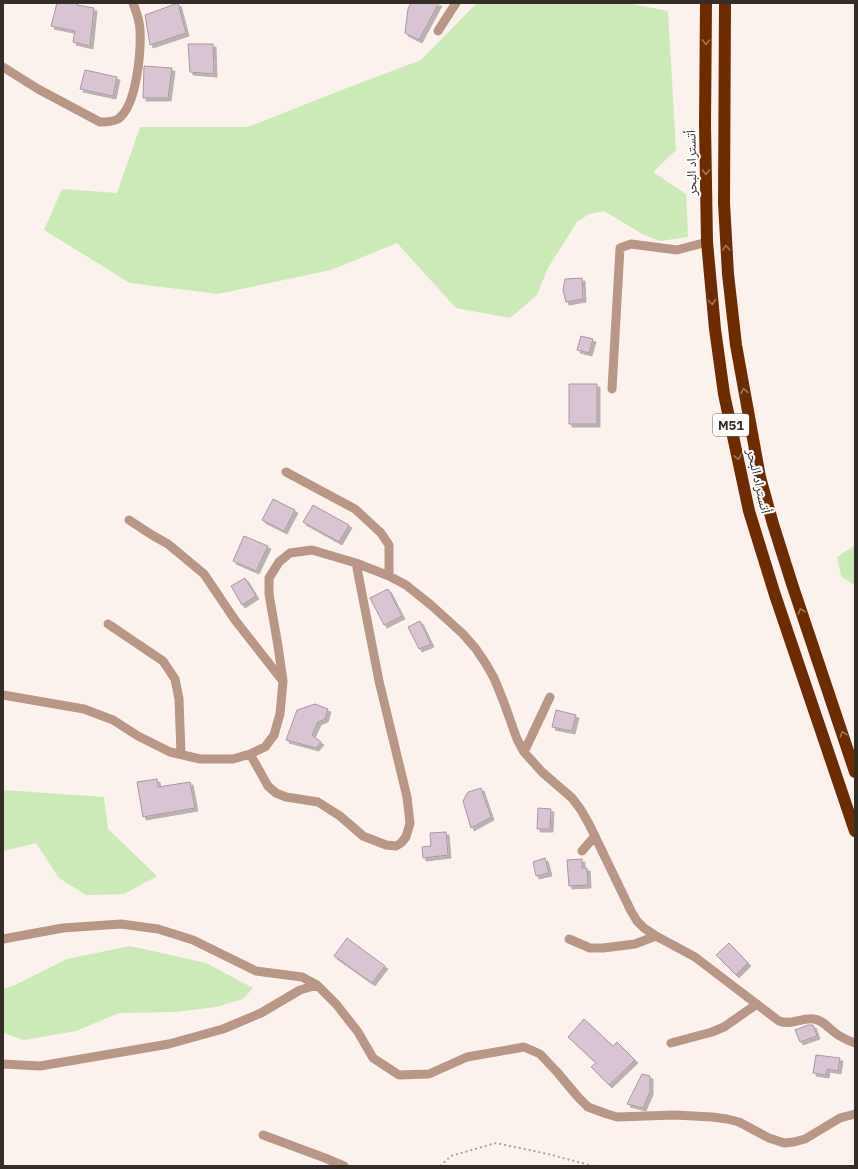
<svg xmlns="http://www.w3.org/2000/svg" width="858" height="1169" font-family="'IBM Plex Sans','Noto Naskh Arabic',sans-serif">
  <defs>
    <filter id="shadow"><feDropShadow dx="3" dy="3" stdDeviation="0" flood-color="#0004"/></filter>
  </defs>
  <rect width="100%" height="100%" fill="#fcf2ed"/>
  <path fill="#cbeab7" d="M478,3H627L668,11L676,150L653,172L686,194L688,237L660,241L644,235L604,211L589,214L577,222L548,268L537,295L510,318L456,308L397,243L331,270L218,294L130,283L44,230L62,189L117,193L140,127H248L339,91L421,60L476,4Z
    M855,545V586L841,576L837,557Z
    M3,790L104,797L108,829L157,876L124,894L86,895L59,878L36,843L3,851Z
    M130,946L206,963L253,988L243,999L216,1007L175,1012L119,1013L76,1031L24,1040L3,1033V989L15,985L67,959Z"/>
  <path fill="#d8c4d2" stroke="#aa96a4" filter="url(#shadow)" d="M57,3H78L77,5L94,8L90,46L73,42L75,31L51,26Z
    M178,3L186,33L150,45L145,15Z
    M411,3H439L419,40L405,33L408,9Z
    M188,44H213L214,74L190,72Z
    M144,66L172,68L168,98H143Z
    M85,70L117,77L113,96L80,89Z
    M582,278L583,299L566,302L563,290L565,279Z
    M581,336L593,339L589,353L577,350Z
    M569,384H597V424H569Z
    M273,499L295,510L284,531L262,520Z
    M313,505L349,525L339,542L303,522Z
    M244,536L268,546L256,571L233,561Z
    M245,578L256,596L242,605L231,586Z
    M388,589L402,616L384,625L370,598Z
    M420,621L431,644L419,649L408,627Z
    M315,704L328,709L325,719L318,722L312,735L321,742L316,748L286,740L297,710Z
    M556,710L576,715L572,731L552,727Z
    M157,779L158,787L190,782L195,808L143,817L137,782Z
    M481,788L491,817L471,828L463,801L468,792Z
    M538,808L551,809L550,829H537Z
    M446,832L448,855L423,858L422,847L431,846L430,833Z
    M545,858L549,873L536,876L533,862Z
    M582,859V868H587L588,885L569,886L567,860Z
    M347,938L385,966L372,983L334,956Z
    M729,943L748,963L736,975L716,955Z
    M584,1019L613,1046L617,1042L635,1060L609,1085L591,1067L596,1063L568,1037Z
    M808,1025H813L817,1036L800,1042L795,1030Z
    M816,1055L840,1058L838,1071L827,1069L826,1075L813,1073Z
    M642,1074L650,1076V1092L643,1108L627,1104Z"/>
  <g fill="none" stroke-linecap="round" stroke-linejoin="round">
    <path stroke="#aca39e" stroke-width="2" stroke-dasharray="2 3" stroke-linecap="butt" d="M440,1166L451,1156L496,1143L548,1154L593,1166"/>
    <path stroke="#b89787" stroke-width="9" d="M438,31L456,3
      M3,67L38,89L100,122C106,122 113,122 118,119C137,106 141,51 140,30C140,21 136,11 133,3
      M612,389L620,248L631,244L677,250L707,242
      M286,472L355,509L381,533L389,545V576
      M129,520L152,535L168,544L204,574L235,620L282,680
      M108,624L163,661L175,679L179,699L181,754
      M3,695L84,709L113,720L138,736L170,752L200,759H233L250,754L265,747L274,735L280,714L283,681L278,646L269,594V578L279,562L290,553L312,550L356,563L389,576L406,585L431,605L463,634L476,649L486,664L494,678L503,700L517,739L524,752L542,772L572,798L581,810L589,824L631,911L637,921L644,928L656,936L695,957L779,1021C791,1026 802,1017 814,1019C823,1020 830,1030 838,1035C843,1038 849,1041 855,1043
      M524,752L550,697
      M250,754L268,786L276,793L286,797L318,802L340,816L363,836L386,845L396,846L401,843L406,837L410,823L407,797L379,681L356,563
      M582,851L595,836
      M3,939L63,928L121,924L158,929L193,940L256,971L302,977L317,985L336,1004L358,1032L373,1058L399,1075L429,1074L467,1057L524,1047L540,1054L557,1072L578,1097L588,1107L607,1114L617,1117L675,1115L712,1117L727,1119L739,1122L769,1138L784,1143L794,1142L805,1139L840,1118L855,1114
      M569,939L590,948H603L635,944L656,936
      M671,1043L712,1032L724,1027L757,1004
      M3,1064L40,1066L169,1044L223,1029L261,1013L300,990L317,985
      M263,1135L325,1158L344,1166"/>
    <path stroke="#6c2c00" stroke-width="12" d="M706,3L705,124L707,242L715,329L724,394L749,511L775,595L855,831
      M725,3L724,203L728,274L736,345L760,477L773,524L792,584L855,772"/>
  </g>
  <defs><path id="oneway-chevron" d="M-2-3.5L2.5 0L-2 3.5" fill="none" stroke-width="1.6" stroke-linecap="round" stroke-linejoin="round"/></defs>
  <g stroke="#9f7659">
    <use href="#oneway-chevron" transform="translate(706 42) rotate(91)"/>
    <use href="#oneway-chevron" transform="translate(706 172) rotate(89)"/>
    <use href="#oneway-chevron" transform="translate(726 248) rotate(-93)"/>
    <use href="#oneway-chevron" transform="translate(712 302) rotate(85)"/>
    <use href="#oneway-chevron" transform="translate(744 391) rotate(-100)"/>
    <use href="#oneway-chevron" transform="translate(738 457) rotate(78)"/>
    <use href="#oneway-chevron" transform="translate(801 611) rotate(-109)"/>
    <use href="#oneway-chevron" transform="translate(843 734) rotate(-109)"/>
  </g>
  <g text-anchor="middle" stroke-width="4" stroke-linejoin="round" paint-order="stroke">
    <rect fill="#fff" stroke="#716b68" stroke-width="1" x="713" y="414" width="36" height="22" rx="3"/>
    <g font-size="13" font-weight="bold" fill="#342c27">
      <text x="731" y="430">M51</text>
    </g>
    <g font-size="14" fill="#342c27" stroke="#fff">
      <text transform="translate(691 163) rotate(-91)" y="5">أتستراد البحر</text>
      <text transform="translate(759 481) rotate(77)" y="5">أتستراد البحر</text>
    </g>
  </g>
  <rect width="858" height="1169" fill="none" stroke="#342c27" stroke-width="8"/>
</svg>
